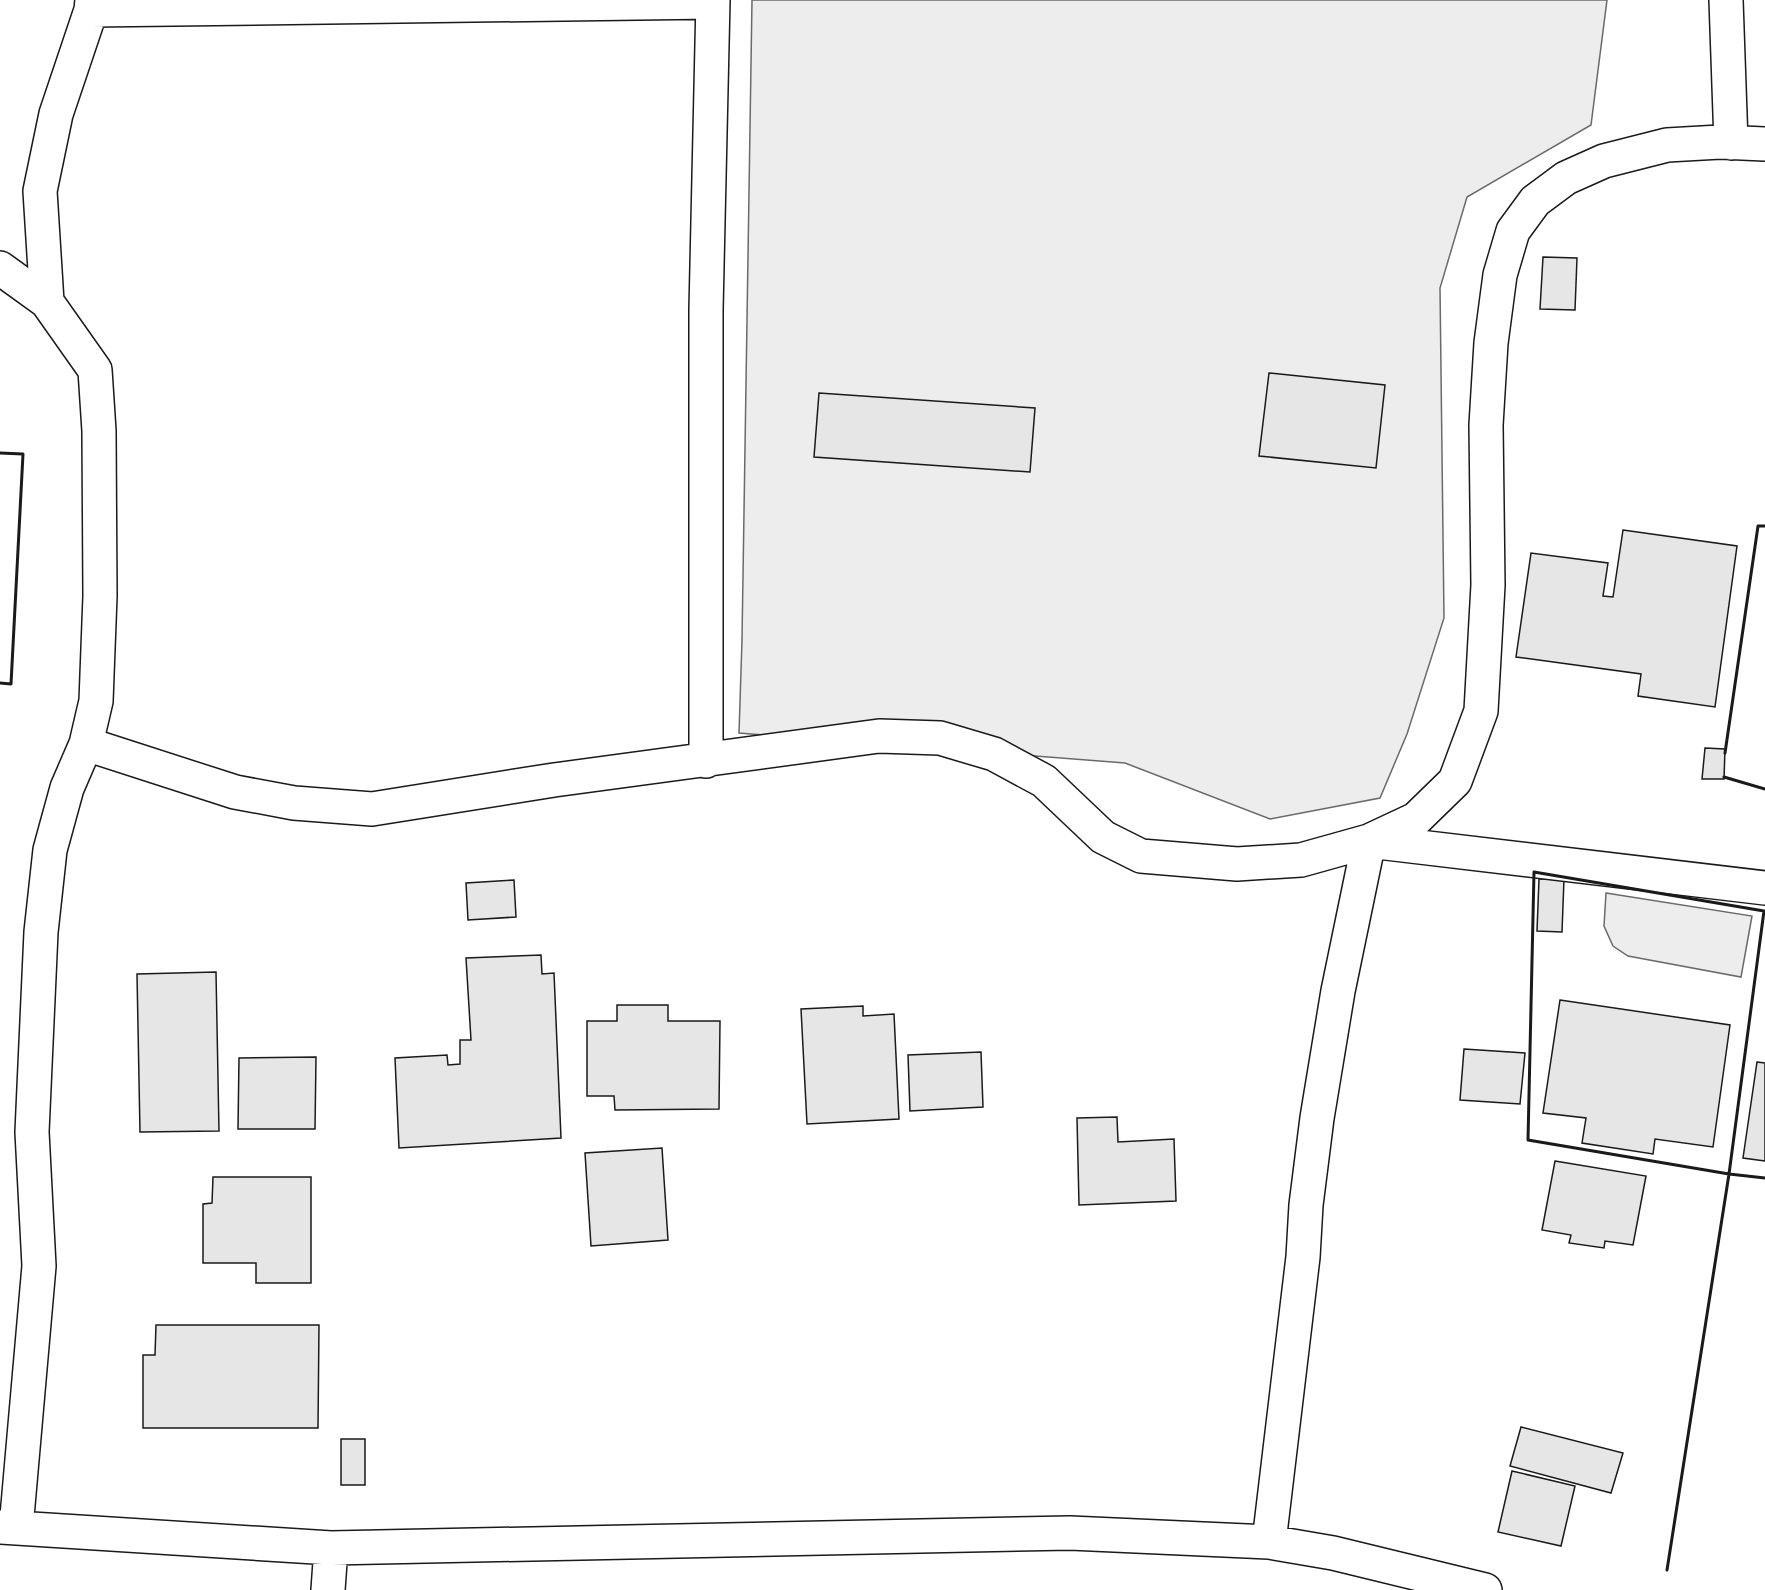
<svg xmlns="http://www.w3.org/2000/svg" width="1765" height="1590" font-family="Arial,sans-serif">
  <rect width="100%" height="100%" fill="#fff"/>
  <path fill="#ededed" stroke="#6a6a6a" stroke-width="1.5" d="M752,0H1607L1591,125L1467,197L1440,288L1444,618L1407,734L1380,798L1270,819L1125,763L739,733L742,640Z
    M1606,893L1752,916L1741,977L1628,956L1613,946L1604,926Z"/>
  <path fill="#e6e6e6" stroke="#1a1a1a" stroke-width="1.5" d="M1543,257L1577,258L1575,310L1540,309Z
    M1269,373L1385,385L1376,468L1259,456Z
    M819,393L1035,408L1030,472L814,457Z
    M1623,530L1737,546L1715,707L1638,696L1641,674L1516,657L1531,553L1608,563L1603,596L1613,597Z
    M1705,748L1725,749L1724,779H1702Z
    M1539,879H1564L1562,932L1537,931Z
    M514,880L516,917L468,920L466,883Z
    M541,955L542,974L554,973L561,1138L399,1148L395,1058L447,1055L448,1065L460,1064V1040H471L466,958Z
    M216,972L219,1131L140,1132L137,974Z
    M1560,1000L1730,1025L1713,1147L1655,1139L1653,1154L1582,1143L1586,1118L1543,1113Z
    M617,1005H668V1021H720L719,1109L615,1110L614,1096H587V1021H617Z
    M863,1006V1016L894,1014L899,1119L807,1124L801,1009Z
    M1464,1049L1525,1053L1520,1104L1460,1100Z
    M981,1052L983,1107L910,1111L908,1055Z
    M316,1057L315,1129H238L239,1058Z
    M1757,1062L1765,1063V1161L1743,1158Z
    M1117,1117L1118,1142L1174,1139L1176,1201L1079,1205L1077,1118Z
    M662,1148L668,1240L591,1246L585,1153Z
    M1555,1161L1646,1176L1633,1245L1605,1241L1604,1248L1569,1243L1571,1235L1542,1230Z
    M213,1177H311V1283H256V1263H203V1204L212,1203Z
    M156,1325H319L318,1428H143V1355H155Z
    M1521,1427L1623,1453L1611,1493L1510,1466Z
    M341,1439H365V1485H341Z
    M1512,1471L1575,1486L1561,1546L1498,1532Z"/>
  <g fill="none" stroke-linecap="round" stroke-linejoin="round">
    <g stroke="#1a1a1a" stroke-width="36">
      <path id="minor" d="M1726,0L1731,143
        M91,10L713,2
        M0,268L47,302L95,370L99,431L100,596L96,701L86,744L67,788L50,850L41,932L32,1132L39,1266L16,1528
        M47,302L40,191L56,114L91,10L92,0
        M86,744L235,792L294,803L372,809L554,780L879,736L940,738L994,754L1044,781L1103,837L1141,856L1237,864L1301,860L1369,841L1416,819L1455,781L1481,711L1488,585L1486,425L1491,343L1500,275L1513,231L1535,201L1566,178L1604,161L1667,145L1720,142L1765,144
        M706,761V310L713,0
        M1369,841L1765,888
        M0,1527L331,1548L1070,1533L1269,1542L1333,1553L1485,1590
        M1269,1542L1303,1257L1306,1205L1317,1118L1338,991L1369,841
        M328,1590L331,1548"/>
    </g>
    <use href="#minor" stroke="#fff" stroke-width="33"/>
    <path stroke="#1a1a1a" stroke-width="3" d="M0,453L23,454L11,684L0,683
      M1725,753L1758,526H1765
      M1724,777L1765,789
      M1534,872L1764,911L1729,1174L1528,1140Z
      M1729,1172V1174L1765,1178
      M1667,1570L1729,1174"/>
  </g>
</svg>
